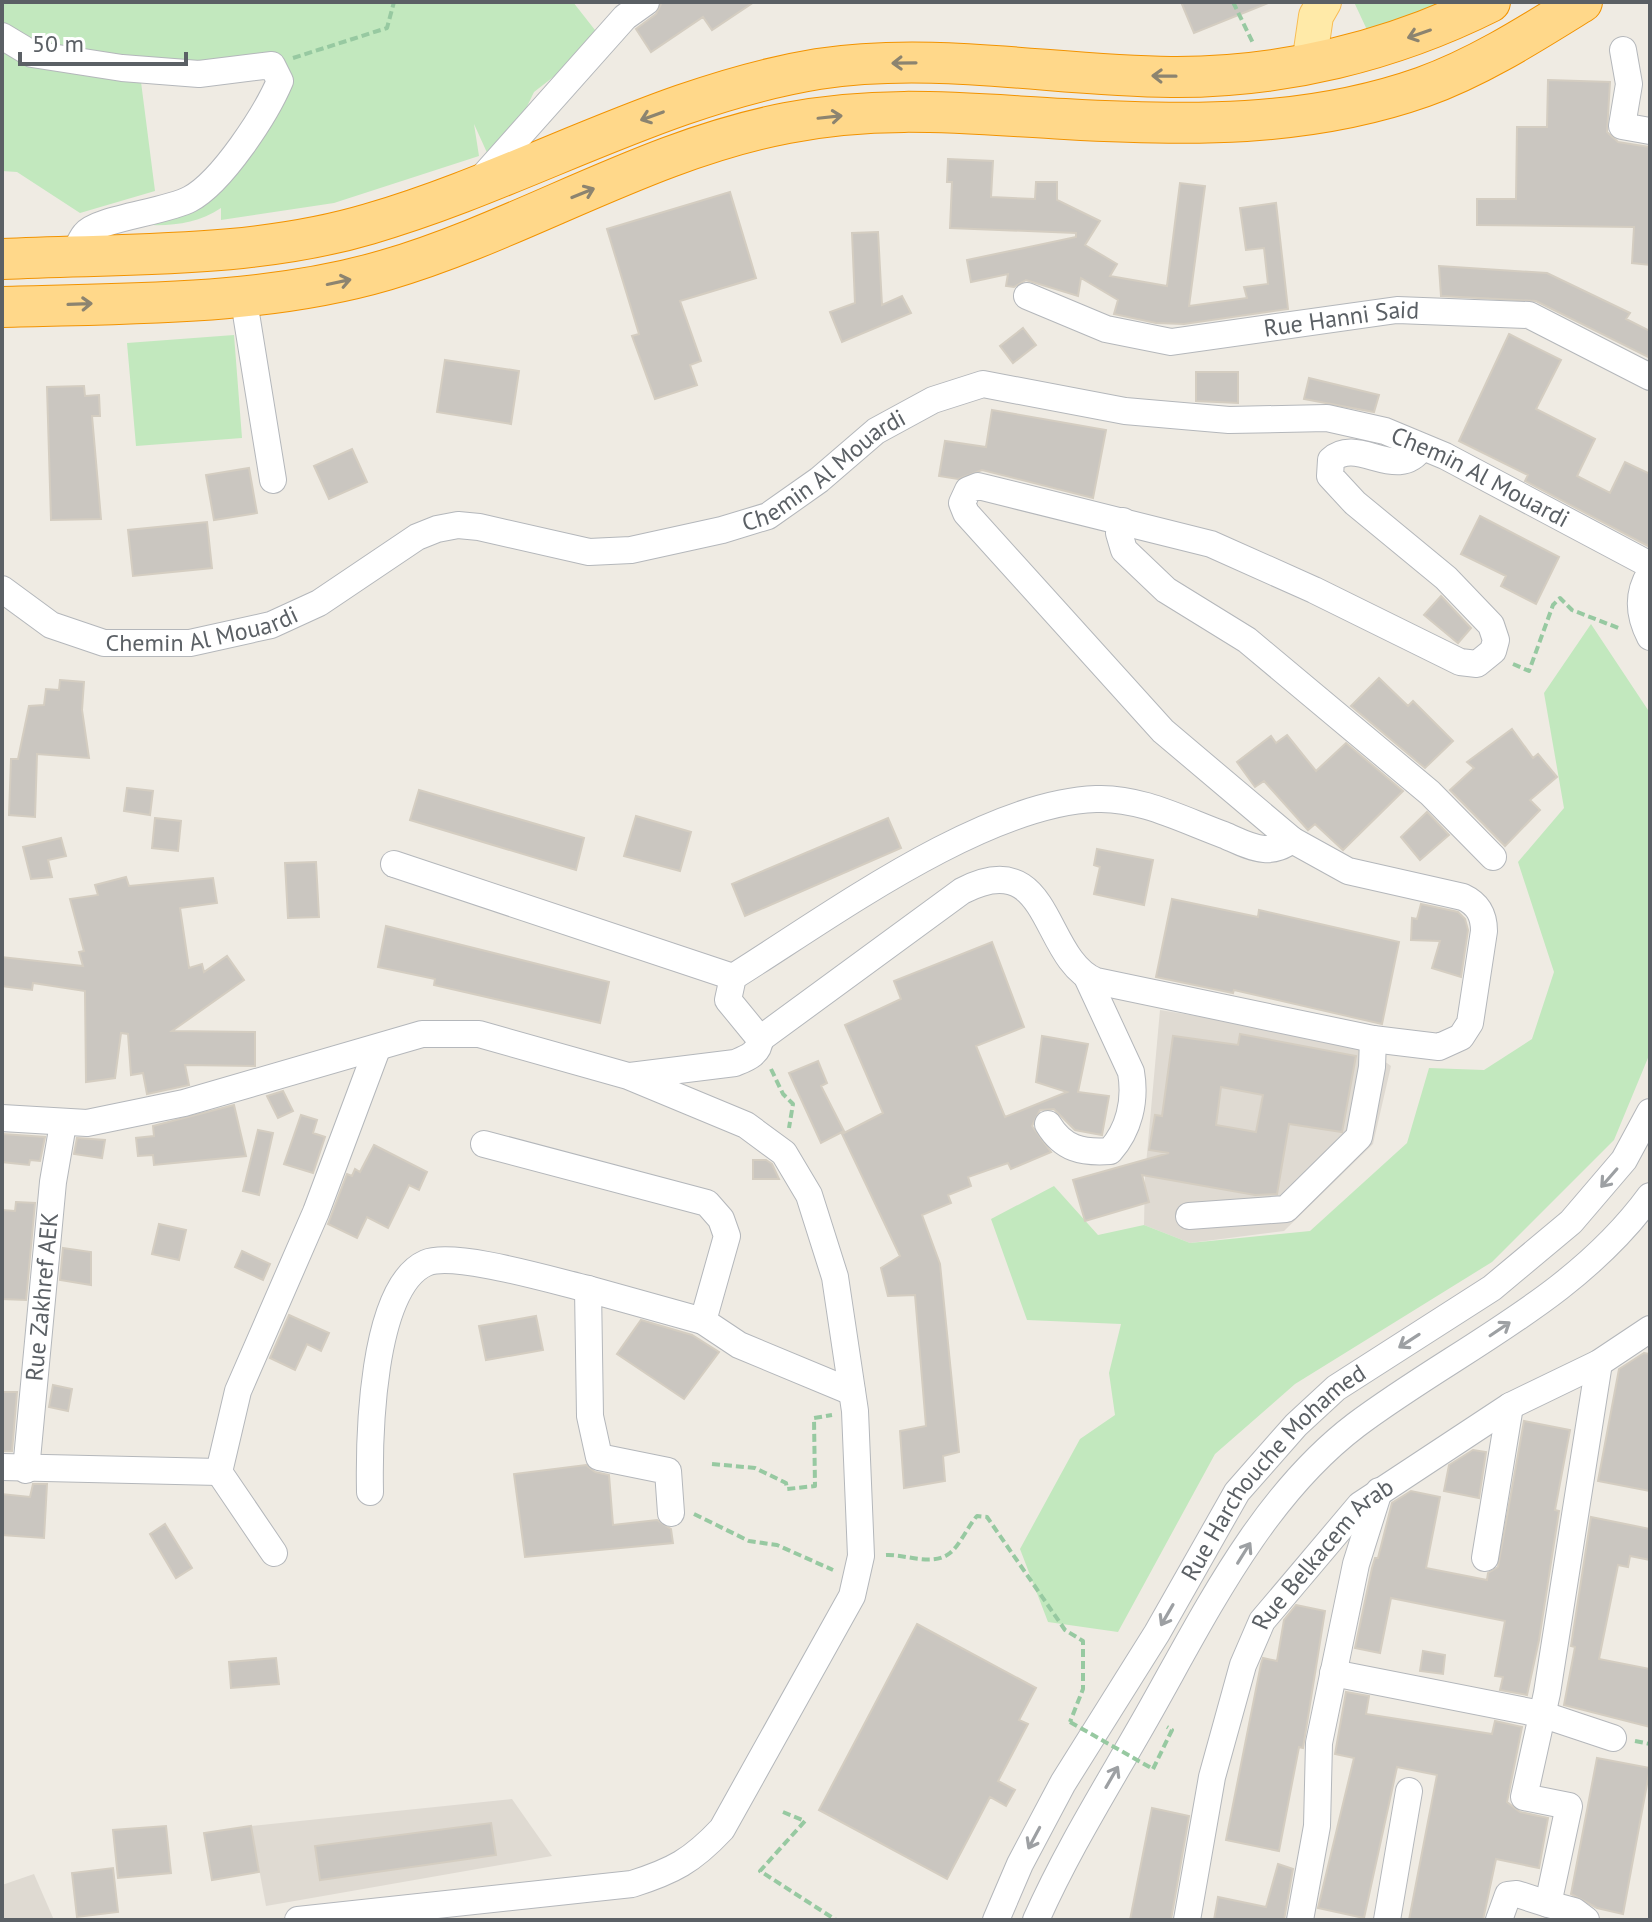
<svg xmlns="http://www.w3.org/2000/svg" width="1652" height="1922" font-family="'PT Sans',sans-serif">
  <rect width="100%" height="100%" fill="#efebe3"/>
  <path fill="#dfdad2" d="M1160,1010L1306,1034L1373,1053L1391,1066L1373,1144L1284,1231L1190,1243L1144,1225L1145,1176Z
    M512,1799L552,1856L266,1906L251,1826Z
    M34,1874L54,1920H2V1885Z"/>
  <path fill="#c2e8be" d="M2,2H573L602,39L534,92L508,146L489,157L474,124L479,156L334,203L221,220V208C189,230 150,226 114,222L213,182L279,68L140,74L155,191L80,213L17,172L2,171Z
    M1354,2H1445L1368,32Z
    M234,335L242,438L136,446L127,343Z
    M1591,624L1650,713V1053L1614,1140L1492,1262L1295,1384L1215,1454L1118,1632L1048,1622L1020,1549L1080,1439L1115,1415L1109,1373L1121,1324L1027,1320L991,1219L1054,1186L1098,1235L1144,1225L1190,1243L1310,1231L1407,1143L1429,1068L1484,1070L1532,1039L1554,972L1518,862L1564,808L1544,693Z"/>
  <path fill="#cac6c0" stroke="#d4cdc1" stroke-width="2" fill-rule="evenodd" d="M662,2H754L712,30L703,17L651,52L636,29L656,14Z
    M1181,2H1268V3L1194,33Z
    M1548,80L1610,82L1607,132L1618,142L1650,147V265L1632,263L1634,227L1477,225V199H1516L1517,127H1547Z
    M948,159L993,161L991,197L1035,199L1036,182H1057V200L1100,221L1085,245L1117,264L1110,276L1167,286L1180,183L1205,186L1189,306L1247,298L1244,287L1268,284L1264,248L1246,250L1240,208L1276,203L1288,309L1184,324L1156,323L1114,314L1118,300L1081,278L1078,296L1026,280L1014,287L1006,286L1008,274L971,282L967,260L1076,237V233L950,228L952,182H947Z
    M730,192L756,278L680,301L701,361L690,365L697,385L655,399L632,336L639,334L607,229Z
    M878,232L882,305L902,296L911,313L842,342L830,312L855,303L852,233Z
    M1439,266L1547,273L1630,313L1626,319L1650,331V358L1536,301L1441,296Z
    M1023,328L1036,345L1013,363L1000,346Z
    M1509,334L1561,360L1536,409L1595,439L1577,476L1610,493L1625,462L1650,474V547L1525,481L1528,475L1459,441Z
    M445,360L519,371L511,424L437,412Z
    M1196,372H1238V403L1196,401Z
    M1309,378L1379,395L1374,412L1304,399Z
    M84,386L85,396L99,395L100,416H92L101,519L51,520L47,387Z
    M992,410L1106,430L1093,498L982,470L958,479L939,476L945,441L986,447Z
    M352,449L367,482L329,499L314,466Z
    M249,468L257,513L214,520L206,475Z
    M1480,516L1559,557L1536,604L1501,586L1506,576L1461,554Z
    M207,522L212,568L133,576L128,530Z
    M1441,596L1471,628L1458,643L1424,615Z
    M1379,678L1408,706L1413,701L1453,741L1425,768L1351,706Z
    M60,680L84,682L82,710L89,758L37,754L35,817L9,815L11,759H18L29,706L44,705L46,689L59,690Z
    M1512,729L1533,758L1538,754L1557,777L1530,800L1540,810L1505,846L1450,790L1474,768L1467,762Z
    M1287,735L1316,771L1346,743L1403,791L1343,850L1315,824L1308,830L1264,781L1255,787L1237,762L1271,736L1276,743Z
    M127,788L153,791L150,815L124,811Z
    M419,790L584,838L576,870L410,820Z
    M1427,812L1449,835L1420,860L1401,837Z
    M636,816L691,832L680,871L624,856Z
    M155,818L181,821L178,851L152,848Z
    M888,818L901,848L745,916L732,884Z
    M61,838L66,856L48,860L52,877L31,879L23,847Z
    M1097,849L1153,860L1144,905L1094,894L1100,867L1094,865Z
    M316,862L319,917L288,918L285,863Z
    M126,877L129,886L213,878L217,903L180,908L189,968L202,964L204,972L227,956L244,980L172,1031L255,1032V1066L185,1065L189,1085L147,1094L143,1073L131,1075L128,1034L121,1033L115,1078L86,1082L85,991L33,983L32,990L2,986V957L83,966L79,952L84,951L70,899L98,895L95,885Z
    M1172,899L1258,917L1259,910L1399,942L1382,1024L1234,990L1233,993L1156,977Z
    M1421,904L1458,912L1465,919L1468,930L1461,977L1432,968L1440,941L1411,940L1412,918L1417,919Z
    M386,926L609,982L600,1023L434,985L435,979L378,967Z
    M992,942L1024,1027L976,1046L1005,1117L1067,1092L1036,1082L1042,1036L1088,1044L1078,1092L1109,1096L1102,1135L1075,1130L1054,1109L1040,1110L1032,1126L1051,1152L1011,1169L1008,1163L968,1177L971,1186L948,1195L951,1203L922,1215L940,1264L959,1452L943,1456L945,1481L904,1488L900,1431L926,1426L915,1295L888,1296L881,1268L900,1256L842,1134L883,1113L845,1025L901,999L894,981Z
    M1240,1034L1356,1056L1342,1132L1289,1124L1277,1194L1255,1195L1142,1175L1149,1202L1085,1221L1073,1180L1169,1153L1149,1150L1155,1115L1162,1116L1173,1036L1238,1045ZM1221,1087L1263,1095L1256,1132L1216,1125Z
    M818,1061L827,1083L821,1086L844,1131L821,1143L789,1073Z
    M283,1091L293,1111L278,1118L267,1096Z
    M234,1105L246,1156L154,1165L153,1155L138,1156L136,1138L154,1136L153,1126Z
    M301,1115L317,1120L313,1133L325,1137L313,1173L284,1164Z
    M258,1130L273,1133L259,1195L243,1191Z
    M2,1134L45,1137L40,1161L30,1160L29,1165L2,1162Z
    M77,1138L105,1140L102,1158L74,1154Z
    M374,1145L427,1172L419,1190L409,1185L388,1228L367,1217L357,1238L328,1224L347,1174L352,1176L355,1169L360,1172Z
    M753,1160H766L772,1164L779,1179H753Z
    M16,1202L35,1203L26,1300L2,1299V1210L15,1211Z
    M159,1224L186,1230L179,1260L152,1254Z
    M63,1248L91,1252V1285L60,1280Z
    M242,1251L270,1264L263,1280L235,1267Z
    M289,1315L329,1333L321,1351L307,1344L295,1370L270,1358Z
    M536,1316L543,1350L486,1360L479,1326Z
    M641,1320L692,1335L719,1352L684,1399L617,1354Z
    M1644,1353L1650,1354V1491L1598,1481L1619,1369Z
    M53,1385L72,1389L68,1411L49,1407Z
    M2,1392H17L12,1451H2Z
    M1524,1421L1570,1430L1555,1510L1559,1511L1539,1640L1527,1695L1500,1690L1503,1677L1495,1676L1505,1621L1391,1598L1380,1653L1355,1648L1372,1568L1375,1558H1378L1392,1503L1411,1491L1440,1497L1426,1568L1487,1580L1488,1573L1498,1567Z
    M1473,1450L1486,1452L1479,1498L1444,1491L1449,1465Z
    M586,1465L595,1472L609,1475L613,1525L657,1520L671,1529L673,1543L525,1557L514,1474Z
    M33,1484H47L44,1538L2,1535V1494L30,1497Z
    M1591,1517L1650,1529V1560L1630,1556L1628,1567L1618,1565L1599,1659L1650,1669V1727L1564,1705L1575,1647L1571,1646Z
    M165,1524L192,1568L176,1578L150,1534Z
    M1296,1605L1325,1611L1303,1748L1299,1747L1279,1851L1226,1840L1261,1664L1263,1658L1277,1661L1284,1620Z
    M917,1624L1036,1688L1019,1720L1028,1724L998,1781L1015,1790L1006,1806L990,1797L947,1879L819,1810Z
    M1423,1651L1445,1655L1443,1674L1420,1671Z
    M276,1658L279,1684L231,1688L229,1662Z
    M1346,1692L1369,1696L1366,1714L1492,1734L1495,1721L1522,1727L1507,1802L1520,1812L1548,1818L1539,1868L1496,1859L1483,1920H1409L1437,1775L1397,1767L1364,1918L1318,1908L1354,1758L1335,1754Z
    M1597,1758L1650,1768L1623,1914L1597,1908L1571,1894Z
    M1152,1808L1189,1816L1171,1920H1130Z
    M491,1823L496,1855L320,1880L315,1846Z
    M166,1826L171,1873L118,1878L113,1830Z
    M251,1826L259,1872L212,1880L204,1833Z
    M1278,1864L1293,1869L1284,1920H1214L1218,1897L1266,1907Z
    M113,1868L118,1912L77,1917L72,1873Z"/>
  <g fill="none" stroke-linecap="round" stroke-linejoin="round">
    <g stroke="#b4b7bb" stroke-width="28">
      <g id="minor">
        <path d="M2,36L32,54L122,68L199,74L272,65L280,81C266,114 222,182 190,199C166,212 96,219 85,234C80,240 77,249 73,256"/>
        <path d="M1623,50L1629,84L1622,126L1650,131"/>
        <path d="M480,180L625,17L646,2"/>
        <path d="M243,295L273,480"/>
        <path id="s1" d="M1027,296L1106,329L1171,342L1397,310L1529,315L1650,377"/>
        <path d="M1123,521L1119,533L1124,550L1166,590L1247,640L1430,793L1493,857"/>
        <path d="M1650,573C1637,594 1639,616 1650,637"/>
        <path id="s2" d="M2,589L51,625L104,643H190L271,625L319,603L417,537L437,529L458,525L479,527L589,552L631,550L722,530L768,516L819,480L876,431L933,400L983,384L1125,411L1229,420L1327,418L1385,431L1445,456L1650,565"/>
        <path d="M394,864L733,977"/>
        <path d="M760,1039L962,891C1052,844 1041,958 1096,981L1373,1039L1439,1047L1461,1037L1470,1023L1484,931C1484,915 1478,904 1463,897L1348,871L1292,840L1163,731L966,513L962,503L968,490L978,486L1211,544L1314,590L1460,662L1477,664L1493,651L1496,640L1491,625L1446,578L1355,503L1330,476L1331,460C1358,435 1397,484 1422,447"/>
        <path d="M630,1076L735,1063C747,1058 759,1054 760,1039L728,1000L733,977C829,917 983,803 1096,799C1140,797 1183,820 1224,835C1236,840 1250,848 1264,849C1275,850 1283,846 1292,840"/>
        <path d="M2,1118L87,1123L184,1103L422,1034H479L628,1076L746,1125L784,1153L809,1195L835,1277L855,1411L861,1556L852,1596L722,1829C692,1861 673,1871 632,1884L298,1920"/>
        <path d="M1048,1124C1063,1149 1082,1153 1110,1151C1129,1130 1136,1101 1131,1072L1087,977"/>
        <path d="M484,1144L707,1203L721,1219L727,1236L703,1321L739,1345L852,1392"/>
        <path d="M1189,1216L1286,1209L1359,1137L1372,1067L1373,1039"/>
        <path d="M2,1467L219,1472"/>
        <path id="s3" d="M26,1470L53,1182L63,1124"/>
        <path d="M370,1492C369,1440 371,1287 426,1263C454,1251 554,1281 588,1289"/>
        <path d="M671,1513L668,1471L599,1457L590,1416L588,1289L703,1321"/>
        <path d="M274,1553L219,1472L238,1391L316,1212L377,1049"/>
        <path d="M1485,1558L1510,1406"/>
        <path d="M1333,1673L1541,1714L1613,1738"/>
        <path d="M1548,1904L1574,1911L1586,1920"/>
        <path id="s4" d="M996,1920L1020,1864L1063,1783L1157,1633L1237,1492L1296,1425L1336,1388L1492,1288L1571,1222L1624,1160L1650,1112"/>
        <path d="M1036,1920C1067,1850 1108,1785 1146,1718C1204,1616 1260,1498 1356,1425C1456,1350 1574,1300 1650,1196"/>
        <path id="s5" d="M1187,1920L1212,1777L1243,1665L1262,1621L1360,1505L1510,1406L1599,1363L1650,1329"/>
        <path d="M1300,1920L1317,1826L1319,1743L1356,1564L1379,1491"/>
        <path d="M1387,1920L1409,1791"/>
        <path d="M1499,1920L1508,1895L1517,1894L1548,1904L1569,1806L1524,1797L1547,1693L1599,1363"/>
      </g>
    </g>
    <g stroke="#f8bc53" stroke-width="36">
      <path id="major" d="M1309,64L1316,16L1324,2"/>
    </g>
    <g stroke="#f29300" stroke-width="42">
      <path id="highway" d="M2,259C123,253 251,259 369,224C521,180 660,95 818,69C936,51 1054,76 1171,77C1282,78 1392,51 1490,2
        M2,307C128,303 263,306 386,270C522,230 646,150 787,123C883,104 969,114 1065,119C1186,126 1307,128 1423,87C1479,67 1532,33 1582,2"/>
    </g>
    <path stroke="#97c9a1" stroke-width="4" stroke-dasharray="8 4" stroke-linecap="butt" d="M1233,2L1253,43
      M293,58L387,28L394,2
      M1513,664L1529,671L1553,605L1560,598L1572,610L1621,629
      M771,1069L783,1094L793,1104L789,1128
      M712,1464L755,1468L786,1483L787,1489L815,1486L814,1418L832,1415
      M694,1514L749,1541L777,1545L833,1570
      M886,1555C905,1554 933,1567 950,1553C960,1545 968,1526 977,1516L987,1517L1065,1630L1083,1641V1689L1070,1722
      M1635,1741L1650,1744
      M1153,1769L1172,1730L1167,1727
      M783,1812L805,1821L760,1871L836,1920"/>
    <use href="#minor" stroke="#fff" stroke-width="26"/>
    <use href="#major" stroke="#ffeaa8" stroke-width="34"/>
    <use href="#highway" stroke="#ffd88a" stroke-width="40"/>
    <path stroke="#97c9a1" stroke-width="4" stroke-dasharray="8 4" stroke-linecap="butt" d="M1070,1722L1153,1769"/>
  </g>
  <defs><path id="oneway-shaft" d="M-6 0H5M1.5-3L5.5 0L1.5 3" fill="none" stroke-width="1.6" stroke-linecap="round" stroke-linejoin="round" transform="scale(2)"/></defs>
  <g stroke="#8c8470">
    <use href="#oneway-shaft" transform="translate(1419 34) rotate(161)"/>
    <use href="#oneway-shaft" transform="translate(904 63) rotate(179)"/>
    <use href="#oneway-shaft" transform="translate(1164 76) rotate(-179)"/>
    <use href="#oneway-shaft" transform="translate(652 116) rotate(160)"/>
    <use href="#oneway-shaft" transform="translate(830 117) rotate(-6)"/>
    <use href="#oneway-shaft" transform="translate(583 193) rotate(-22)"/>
    <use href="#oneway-shaft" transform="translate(339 282) rotate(-12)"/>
    <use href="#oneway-shaft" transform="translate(80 304) rotate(-2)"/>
  </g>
  <g stroke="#9da0a3">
    <use href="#oneway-shaft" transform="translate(1609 1178) rotate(131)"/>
    <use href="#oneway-shaft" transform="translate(1500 1329) rotate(-34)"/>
    <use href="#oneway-shaft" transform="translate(1409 1341) rotate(147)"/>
    <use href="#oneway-shaft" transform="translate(1244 1553) rotate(-58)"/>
    <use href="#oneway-shaft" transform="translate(1167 1615) rotate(120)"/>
    <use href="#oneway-shaft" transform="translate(1112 1777) rotate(-60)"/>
    <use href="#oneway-shaft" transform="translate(1034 1838) rotate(118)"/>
  </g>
  <g text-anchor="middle" stroke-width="8" stroke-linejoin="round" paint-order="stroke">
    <g font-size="24" fill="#5b6065" stroke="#fff">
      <text dy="8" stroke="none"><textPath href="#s1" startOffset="324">Rue Hanni Said</textPath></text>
      <text dy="8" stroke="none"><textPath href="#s2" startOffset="888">Chemin Al Mouardi</textPath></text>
      <text dy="8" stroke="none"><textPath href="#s2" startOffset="1584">Chemin Al Mouardi</textPath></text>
      <text dy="8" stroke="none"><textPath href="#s2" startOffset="216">Chemin Al Mouardi</textPath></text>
      <text dy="8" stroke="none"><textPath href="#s3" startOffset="174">Rue Zakhref AEK</textPath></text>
      <text dy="8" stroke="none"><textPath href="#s4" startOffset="530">Rue Harchouche Mohamed</textPath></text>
      <text dy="8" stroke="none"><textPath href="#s5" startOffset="400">Rue Belkacem Arab</textPath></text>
    </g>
  </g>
  <rect width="1652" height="1922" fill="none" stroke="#5b6065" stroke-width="8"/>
  <path d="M20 52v12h166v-12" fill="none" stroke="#5b6065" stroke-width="4"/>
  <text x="32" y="52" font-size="24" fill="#5b6065" stroke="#ffffff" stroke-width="6" paint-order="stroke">50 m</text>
</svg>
